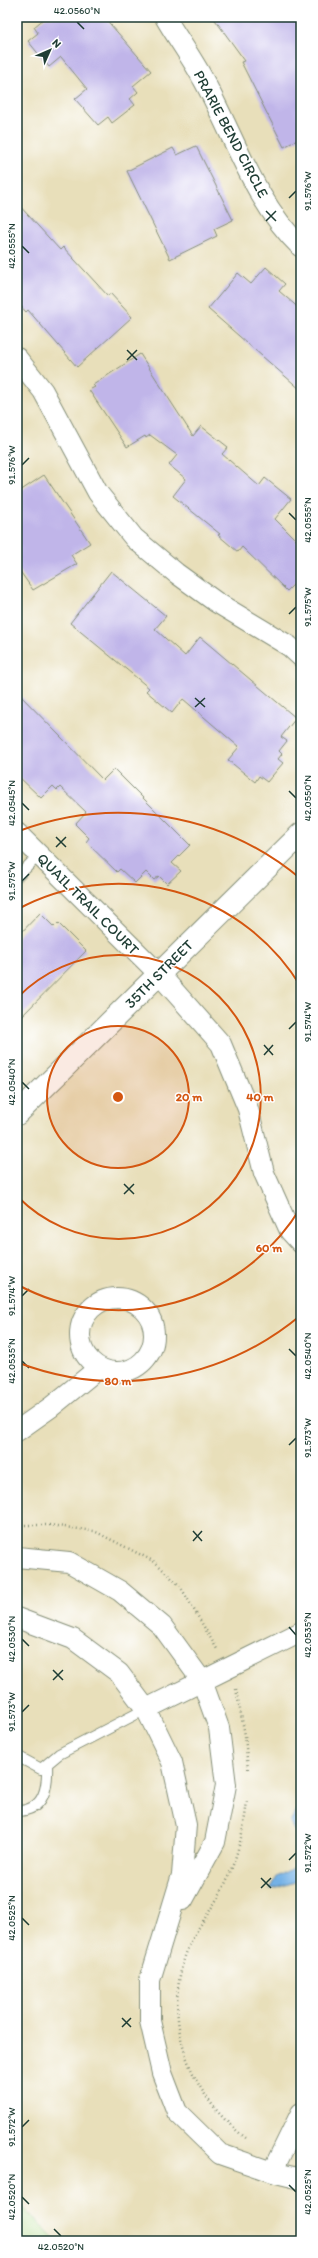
<svg xmlns="http://www.w3.org/2000/svg" width="318" height="2258" font-family="Itim,sans-serif">
  <rect width="100%" height="100%" fill="#fff"/>
  <filter id="ink" filterUnits="userSpaceOnUse"><feTurbulence type="fractalNoise" baseFrequency=".025" numOctaves="2"/><feDisplacementMap in="SourceGraphic" scale="8" xChannelSelector="R" yChannelSelector="G"/><feConvolveMatrix kernelMatrix="1 2 1 2 8 2 1 2 1" color-interpolation-filters="sRGB"/></filter>
  <filter id="wash" filterUnits="userSpaceOnUse"><feTurbulence type="fractalNoise" baseFrequency=".012" numOctaves="4" result="noise"/><feDisplacementMap in="SourceGraphic" scale="16" xChannelSelector="R" yChannelSelector="G"/><feGaussianBlur stdDeviation="0.9" result="paint"/><feColorMatrix in="noise" values="0 0 0 0 0 0 0 0 0 0 0 0 0 0 0 0 0 1.4 0 .05"/><feComposite in="paint" operator="in"/></filter>
  <g filter="url(#wash)">
    <rect width="100%" height="100%" fill="#e8dfba"/>
    <path fill="#aed985" stroke="#668b5c" d="M17,2201L57,2241H17Z"/>
    <path fill="#73b1e6" stroke="#49778d" d="M301,1809V1842L290,1823L297,1810Z
      M301,1863V1880L270,1890L277,1877Z"/>
    <g id="blocks">
      <path fill="#c0b5e9" d="M46,17H104L151,71L133,86L138,92L130,99L135,105L112,123L108,117L98,125L75,99L87,89L61,57L49,67L28,41L38,33L34,27Z
        M213,17H301V138L284,147L241,62L245,61Z
        M196,146L233,220L214,229L217,236L170,259L127,171L173,148L177,155Z
        M17,203L60,250L63,247L108,296L110,293L132,317L77,367L28,310L26,312L17,302Z
        M266,267L285,284L279,291L301,310V390L208,309L238,273L251,284Z
        M140,354L193,436L201,426L228,447L222,454L259,486L265,478L291,499L275,519L301,545V577L287,591L242,547L238,552L218,535L220,534L173,496L186,479L169,465L177,455L150,435L146,438L145,436L127,447L89,390L95,387L93,385Z
        M44,475L90,543L71,555L77,564L33,590L17,567V493Z
        M111,571L166,616L155,629L185,656L200,637L296,718L281,737L287,741L279,751L282,754L278,759L283,763L267,782L259,776L255,782L228,760L239,747L183,699L172,713L146,691L149,688L70,623Z
        M17,692L103,780L114,769L190,845L172,863L181,871L167,884L159,876L154,880L146,872L135,883L120,869L117,872L86,842L89,838L75,824L86,812L60,787L57,790L53,786L41,798L17,775Z
        M40,913L54,927L58,923L86,951L17,1021V937Z"/>
    </g>
  </g>
  <g filter="url(#ink)">
    <use href="#blocks" fill-opacity="0" stroke="#848e77" stroke-width="1"/>
    <g fill="none" stroke-linecap="round" stroke-linejoin="round">
      <g stroke="#848e77" stroke-width="12">
        <path id="lane" d="M17,877L39,855
          M17,1756L41,1769L59,1754L146,1709
          M17,1811C45,1811 48,1786 47,1764"/>
      </g>
      <g stroke="#848e77" stroke-width="22">
        <path id="street" d="M165,17C177,38 192,58 203,79C234,135 254,202 301,247
          M17,358L43,391L98,493L134,538L176,573L216,602L289,646L301,657
          M17,833L159,974L221,1044L248,1109L264,1173L290,1231L301,1243
          M80 1335a37 37 0 1 1 74 0a37 37 0 1 1-74 0Z
          M17,1431L51,1407L99,1368
          M17,1557L69,1562L120,1591L162,1626L202,1681L219,1728L226,1785L215,1842L183,1900
          M17,1618L73,1639L119,1673L146,1709L172,1762L186,1825L182,1875L150,1980V2021L162,2073L177,2112L220,2154L272,2172L301,2179
          M146,1709L301,1632
          M272,2172L301,2113"/>
      </g>
      <g stroke="#848e77" stroke-width="24">
        <path id="secondary" d="M17,1114L301,834"/>
      </g>
      <path stroke="#848e77" stroke-width="2.5" stroke-dasharray="1 3" stroke-linecap="butt" d="M17,1525H50L94,1531L155,1562L180,1586L217,1649
        M236,1689L245,1735L248,1771
        M246,2138C189,2096 161,2019 187,1951C196,1928 212,1910 223,1888C237,1860 244,1831 247,1800"/>
      <use href="#lane" stroke="#fff" stroke-width="10"/>
      <use href="#street" stroke="#fff" stroke-width="20"/>
      <use href="#secondary" stroke="#fff" stroke-width="22"/>
    </g>
  </g>
  <path fill="none" stroke="#1f3d34" stroke-width="1.5" d="M77,22L84,29M289,198L296,191M266,211L276,221M266,221L276,211M22,246L29,253M127,350L137,360M127,360L137,350M22,465L29,458M289,513L296,520M289,614L296,607M195,698L205,707M195,707L205,698M289,791L296,798M22,803L29,810M56,837L66,847M56,847L66,837M22,881L29,874M289,1029L296,1022M264,1045L273,1055M264,1055L273,1045M22,1082L29,1089M124,1184L134,1194M124,1194L134,1184M22,1296L29,1289M289,1349L296,1356M22,1361L29,1368M289,1445L296,1438M193,1531L202,1541M193,1541L202,1531M289,1627L296,1635M22,1639L29,1646M53,1670L63,1680M53,1680L63,1670M22,1712L29,1705M289,1860L296,1853M261,1878L271,1888M261,1888L271,1878M22,1918L29,1925M122,2018L131,2027M122,2027L131,2018M22,2127L29,2120M289,2185L296,2192M22,2197L29,2204M54,2229L61,2236"/>
  <circle cx="118" cy="1097" r="71" fill="#d45610" fill-opacity=".12"/>
  <g fill="none" stroke="#d45610" stroke-width="2">
    <circle cx="118" cy="1097" r="71"/>
    <path d="M18 997A142 142 0 1 1 18 1197"/>
    <path d="M301 1207A213 213 0 0 1 18 1285M18 909A213 213 0 0 1 301 987"/>
    <path d="M301 1315A284 284 0 0 1 19 1363M19 831A284 284 0 0 1 301 879"/>
  </g>
  <g text-anchor="middle" stroke-width="3" stroke-linejoin="round" paint-order="stroke">
    <g font-size="15" fill="#1f3d34" stroke="#fff">
      <text transform="translate(231 134) rotate(62)" y="5">PRARIE BEND CIRCLE</text>
      <text transform="translate(88 904) rotate(45)" y="5">QUAIL TRAIL COURT</text>
      <text transform="translate(159 974) rotate(-45)" y="5">35TH STREET</text>
    </g>
  </g>
  <circle cx="118" cy="1097" r="6" fill="#d45610" stroke="#fff" stroke-width="2"/>
  <g font-size="12" text-anchor="middle" font-weight="bold" fill="#d45610" stroke="#fff" stroke-width="3" stroke-linejoin="round" paint-order="stroke">
    <text x="189" y="1101">20 m</text>
    <text x="260" y="1101">40 m</text>
    <text x="269" y="1252">60 m</text>
    <text x="118" y="1385">80 m</text>
  </g>
  <rect width="318" height="2258" fill="none" stroke="#fff" stroke-width="44"/>
  <g transform="translate(50 50) rotate(45)" stroke="#ffffff" stroke-width="3" paint-order="stroke">
  <path d="M0-3L7 15L0 10L-7 15Z" fill="#1f3d34"/>
  <text y="-6" font-size="11" font-weight="bold" text-anchor="middle" fill="#1f3d34">N</text>
  </g>
  <rect x="22" y="22" width="274" height="2214" fill="none" stroke="#1f3d34" stroke-width="1.5"/>
  <g font-size="10" text-anchor="middle" fill="#1f3d34">
    <text x="77" y="14">42.0560°N</text>
    <text transform="translate(307 191) rotate(-90)" y="4">91.576°W</text>
    <text transform="translate(11 246) rotate(-90)" y="4">42.0555°N</text>
    <text transform="translate(11 465) rotate(-90)" y="4">91.576°W</text>
    <text transform="translate(307 520) rotate(-90)" y="4">42.0555°N</text>
    <text transform="translate(307 607) rotate(-90)" y="4">91.575°W</text>
    <text transform="translate(307 798) rotate(-90)" y="4">42.0550°N</text>
    <text transform="translate(11 803) rotate(-90)" y="4">42.0545°N</text>
    <text transform="translate(11 881) rotate(-90)" y="4">91.575°W</text>
    <text transform="translate(307 1022) rotate(-90)" y="4">91.574°W</text>
    <text transform="translate(11 1082) rotate(-90)" y="4">42.0540°N</text>
    <text transform="translate(11 1296) rotate(-90)" y="4">91.574°W</text>
    <text transform="translate(307 1356) rotate(-90)" y="4">42.0540°N</text>
    <text transform="translate(11 1361) rotate(-90)" y="4">42.0535°N</text>
    <text transform="translate(307 1438) rotate(-90)" y="4">91.573°W</text>
    <text transform="translate(307 1635) rotate(-90)" y="4">42.0535°N</text>
    <text transform="translate(11 1639) rotate(-90)" y="4">42.0530°N</text>
    <text transform="translate(11 1712) rotate(-90)" y="4">91.573°W</text>
    <text transform="translate(307 1853) rotate(-90)" y="4">91.572°W</text>
    <text transform="translate(11 1918) rotate(-90)" y="4">42.0525°N</text>
    <text transform="translate(11 2127) rotate(-90)" y="4">91.572°W</text>
    <text transform="translate(307 2192) rotate(-90)" y="4">42.0525°N</text>
    <text transform="translate(11 2197) rotate(-90)" y="4">42.0520°N</text>
    <text x="61" y="2250">42.0520°N</text>
  </g>
</svg>
